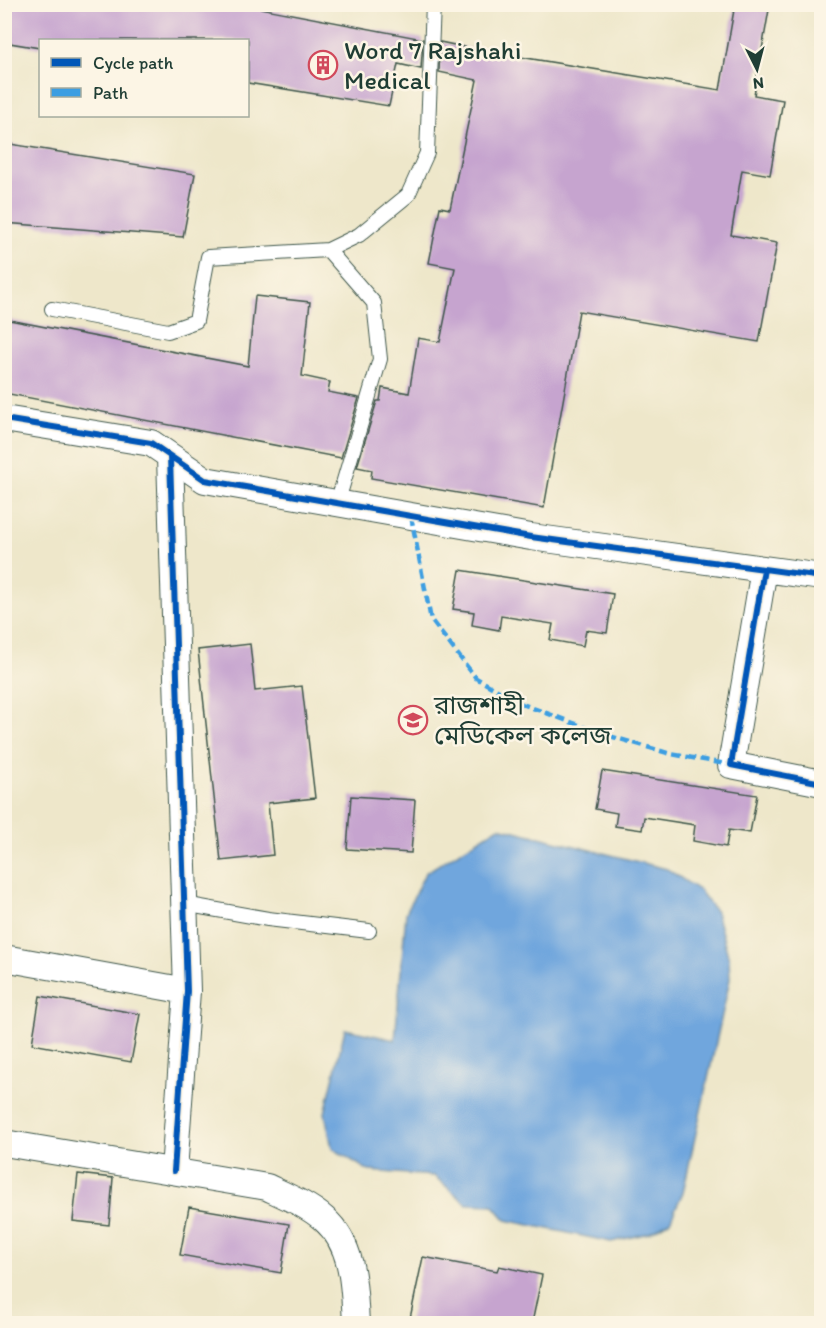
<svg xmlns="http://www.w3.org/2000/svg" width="826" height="1328" font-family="Itim,'Noto Sans Bengali',sans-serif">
  <rect width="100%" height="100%" fill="#fcf5e5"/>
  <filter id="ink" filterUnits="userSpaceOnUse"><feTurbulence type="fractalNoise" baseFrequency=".0167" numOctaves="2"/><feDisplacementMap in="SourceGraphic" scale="12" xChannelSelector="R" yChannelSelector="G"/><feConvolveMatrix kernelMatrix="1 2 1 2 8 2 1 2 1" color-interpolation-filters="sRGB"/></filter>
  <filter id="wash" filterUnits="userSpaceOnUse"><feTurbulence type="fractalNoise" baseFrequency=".008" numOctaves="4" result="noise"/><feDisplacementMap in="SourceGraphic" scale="24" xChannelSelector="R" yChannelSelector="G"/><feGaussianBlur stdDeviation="1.35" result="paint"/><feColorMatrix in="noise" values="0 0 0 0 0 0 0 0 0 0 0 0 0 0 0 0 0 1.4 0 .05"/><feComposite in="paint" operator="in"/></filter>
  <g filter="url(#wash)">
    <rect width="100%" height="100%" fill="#eee7ca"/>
    <path fill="#6fa6dd" stroke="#477288" stroke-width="1.5" d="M499,827L667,869L700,891L716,912L729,959L730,979L683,1192L670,1221L649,1233L611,1242L506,1220L493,1205L467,1204L434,1176L369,1171L332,1148L325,1113L345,1029L395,1040L406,913L425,873Z"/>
    <g id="blocks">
      <path fill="#c6a4cf" d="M4,4H239L423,39L421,69L398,64L389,106L248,83V40H40V48L4,42Z
        M735,4H770L754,95L783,100L770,175L742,170L731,235L777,243L759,342L579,311L544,508L371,478L372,470L357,467L377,401H380L382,388L409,393L418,338L440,342L455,268L429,263L440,207L450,209L477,80L439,72L440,42L520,59V57L720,90Z
        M4,143L195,174L183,237L4,223Z
        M255,296L310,302L302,376L330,382L328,392L359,398L341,458L4,393V319L248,366Z
        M460,570L613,594L607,633L586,630L583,646L550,640L553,624L501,616L499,630L472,625L474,612L453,609Z
        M250,644L255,691L302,686L315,798L268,803L273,855L221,861L198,650Z
        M602,771L757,795L750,833L729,830L726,847L693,841L695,825L644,817L642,830L615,826L617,813L595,809Z
        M351,796L415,800L411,853L347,849Z
        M40,996L140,1014L131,1062L32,1044Z
        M78,1174L113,1178L109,1225L73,1221Z
        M189,1207L289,1224L281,1273L180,1255Z
        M423,1257L497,1271L499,1266L542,1275L532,1323H409Z"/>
    </g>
  </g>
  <g filter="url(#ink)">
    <use href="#blocks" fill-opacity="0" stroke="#3e564a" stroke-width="1.5"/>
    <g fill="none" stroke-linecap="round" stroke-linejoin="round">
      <g stroke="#3e564a" stroke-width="16">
        <path id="lane" d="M328,250L374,303L380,359L337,504
          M52,309L168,331L196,321L208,257L328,250L359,235L408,195L427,153L433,4
          M184,904L268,919L369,931"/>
      </g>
      <g stroke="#3e564a" stroke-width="28">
        <path id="street" d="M4,419L151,443L205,480L531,537L822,577
          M170,457L187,991L174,1171
          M764,569L731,765L822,783
          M4,958L187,991
          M4,1143L267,1187C286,1196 308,1205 324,1219C354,1245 354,1287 356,1324"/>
      </g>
      <use href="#lane" stroke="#fff" stroke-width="14"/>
      <use href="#street" stroke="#fff" stroke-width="26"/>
      <path stroke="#3c9ee2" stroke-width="4.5" stroke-dasharray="9 4.5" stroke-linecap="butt" d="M411,516L431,620L476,678L522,704L603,734L671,754L731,765"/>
      <g stroke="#fcf5e5" stroke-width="10">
        <path id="cycleway" d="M4,419L151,443L205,480L531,537L822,577
          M170,457L187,991L174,1171
          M764,569L731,765L822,783"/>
      </g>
      <use href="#cycleway" stroke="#0057b8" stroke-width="6"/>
    </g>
  </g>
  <defs>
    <g id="building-ring" transform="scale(1.5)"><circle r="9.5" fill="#fcf5e5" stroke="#d1495b" stroke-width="1.5"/><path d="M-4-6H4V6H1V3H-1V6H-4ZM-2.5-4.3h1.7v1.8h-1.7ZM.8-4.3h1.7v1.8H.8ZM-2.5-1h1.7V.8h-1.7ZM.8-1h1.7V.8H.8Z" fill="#d1495b"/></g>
    <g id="university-ring" transform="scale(1.5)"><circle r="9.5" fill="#fcf5e5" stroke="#d1495b" stroke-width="1.5"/><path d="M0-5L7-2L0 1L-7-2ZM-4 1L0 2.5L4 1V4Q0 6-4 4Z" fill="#d1495b"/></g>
  </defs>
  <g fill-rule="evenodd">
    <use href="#building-ring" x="323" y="65"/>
    <use href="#university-ring" x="413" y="720"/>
  </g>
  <g text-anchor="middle" stroke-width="5" stroke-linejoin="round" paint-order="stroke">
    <g font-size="26" fill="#1f3d34" stroke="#fcf5e5" text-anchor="start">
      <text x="344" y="59">Word 7 Rajshahi<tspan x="344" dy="30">Medical</tspan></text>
      <text x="434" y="714">রাজশাহী<tspan x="434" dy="30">মেডিকেল কলেজ</tspan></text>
    </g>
  </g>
  <rect width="826" height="1328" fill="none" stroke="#fcf5e5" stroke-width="24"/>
  <rect x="39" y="39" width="210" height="78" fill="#fcf5e5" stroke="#a4ab9e" stroke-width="1.5"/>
  <rect x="51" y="58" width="30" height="9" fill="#0057b8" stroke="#a4ab9e" stroke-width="1.5"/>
  <text x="93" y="69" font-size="18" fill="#1f3d34">Cycle path</text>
  <rect x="51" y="88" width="30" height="9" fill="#3c9ee2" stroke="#a4ab9e" stroke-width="1.5"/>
  <text x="93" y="99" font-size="18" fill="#1f3d34">Path</text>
  <g transform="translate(757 69) rotate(174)" stroke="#fcf5e5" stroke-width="4.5" paint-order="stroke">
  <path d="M0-4.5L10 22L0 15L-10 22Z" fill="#1f3d34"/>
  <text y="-9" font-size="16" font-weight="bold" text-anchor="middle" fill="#1f3d34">N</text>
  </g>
</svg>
